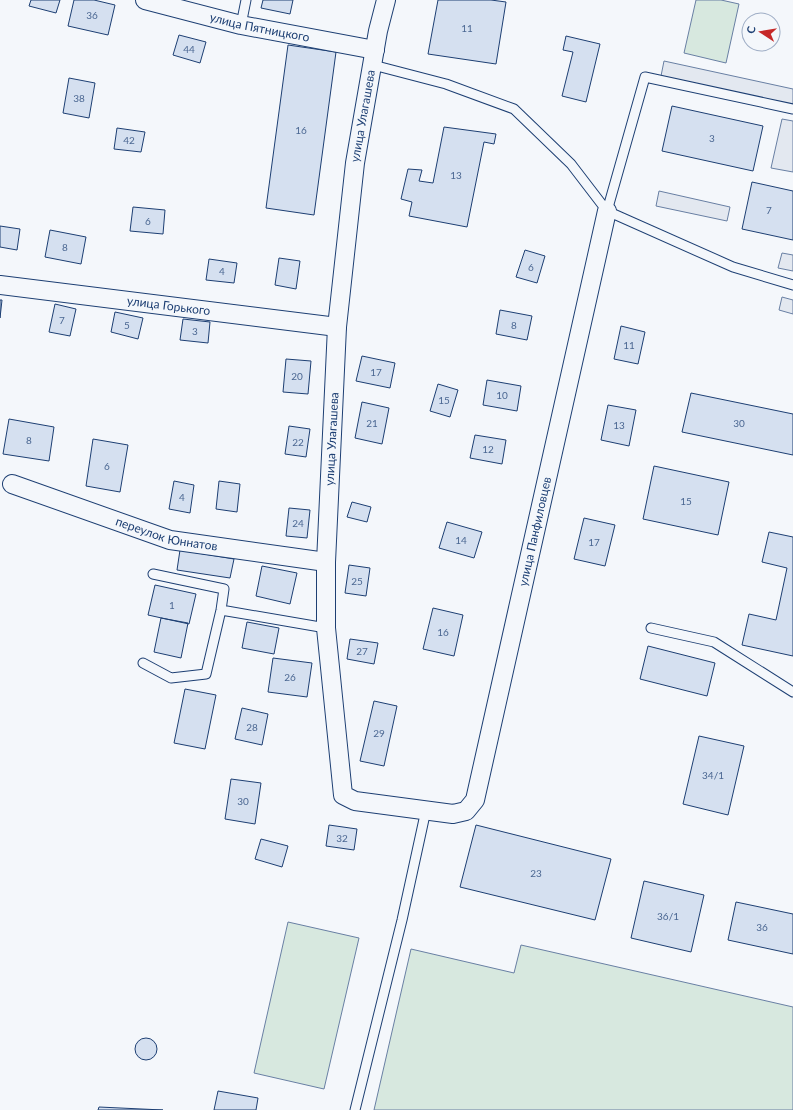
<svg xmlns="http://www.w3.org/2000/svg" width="793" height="1110" font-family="Lato,sans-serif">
  <rect width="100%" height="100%" fill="#f4f7fb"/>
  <path fill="#d7e8df" stroke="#687fa3" d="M696,0H721L739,4L726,63L684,53Z
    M288,922L359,938L324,1089L254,1073Z
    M521,945L793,1007V1110H374L411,949L514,973Z"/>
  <path fill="#e3e8f0" stroke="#687fa3" d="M664,61L793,89V105L661,76Z
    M782,119L793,121V172L771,168Z
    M659,191L730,207L727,221L656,206Z
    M782,253L793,255V271L778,268Z
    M782,297L793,300V314L779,310Z"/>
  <path fill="#d5e0f0" stroke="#1d3f73" d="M31,0H60L56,13L29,6Z
    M74,0H94L115,5L108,35L68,26Z
    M263,0H293L290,14L261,8Z
    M438,0H491L506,2L496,64L428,54Z
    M179,35L206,42L200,63L173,55Z
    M566,36L600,44L586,102L562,96L573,52L563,50Z
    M288,45L336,52L314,215L266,208Z
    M69,78L95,83L89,118L63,113Z
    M672,106L763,126L753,171L662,151Z
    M444,127L496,134L494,144L484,142L467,227L409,216L412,202L401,199L408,169L422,170L419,181L433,183Z
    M117,128L145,132L141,152L114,149Z
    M752,182L793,191V240L742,229Z
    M133,207L165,210L163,234L130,231Z
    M0,226L20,229L17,250L0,247Z
    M50,230L86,237L81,264L45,257Z
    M525,250L545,256L537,283L516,277Z
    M279,258L300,261L296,289L275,285Z
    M209,259L237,263L234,283L206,280Z
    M0,300H2L0,318Z
    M55,304L76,309L70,336L49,332Z
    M500,310L532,316L527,340L496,334Z
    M115,312L143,318L138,339L111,332Z
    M183,319L210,322L208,343L180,340Z
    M621,326L645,332L638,364L614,359Z
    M362,356L395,363L390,388L356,381Z
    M286,359L311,361L308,394L283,392Z
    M487,380L521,386L517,411L483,405Z
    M438,384L458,390L450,417L430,411Z
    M691,393L793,414V455L682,432Z
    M362,402L389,408L382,444L355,438Z
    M608,405L636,410L629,446L601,440Z
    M9,419L54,427L49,461L3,454Z
    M289,426L310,429L306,457L285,454Z
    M475,435L506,440L502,464L470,458Z
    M93,439L128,445L120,492L86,486Z
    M654,466L729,482L718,535L643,519Z
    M174,481L194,485L190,513L169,509Z
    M219,481L240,484L237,512L216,509Z
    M352,502L371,507L367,522L347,517Z
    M289,508L310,510L307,538L286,536Z
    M584,518L615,525L605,566L574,559Z
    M447,522L482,532L474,558L439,548Z
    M769,532L793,537V656L742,645L749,614L776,620L787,568L762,562Z
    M180,550L234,559L230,578L177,570Z
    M349,565L370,568L366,596L345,593Z
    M262,566L297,573L290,604L256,596Z
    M155,585L196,594L189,624L148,615Z
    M433,608L463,615L454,656L423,649Z
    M161,618L188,623L181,658L154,652Z
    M247,622L279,628L274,654L242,648Z
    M350,639L378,643L374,664L347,659Z
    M648,646L715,663L707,696L640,679Z
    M273,658L312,663L307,697L268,692Z
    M185,689L216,695L205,749L174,743Z
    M374,701L397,706L384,766L360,761Z
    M242,708L268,714L262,745L235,739Z
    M699,736L744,746L728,815L683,804Z
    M231,779L261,783L255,824L225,819Z
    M329,825L357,829L354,850L326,846Z
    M476,825L611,859L595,920L460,887Z
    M261,839L288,846L282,867L255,859Z
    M644,881L704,895L691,952L631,938Z
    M736,902L793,914V954L728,940Z
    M135 1049a11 11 0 1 1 22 0a11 11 0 1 1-22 0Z
    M218,1091L258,1098L256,1110H214Z
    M99,1107L163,1110H98Z"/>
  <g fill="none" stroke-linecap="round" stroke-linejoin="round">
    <g stroke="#1d3f73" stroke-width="11">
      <path id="lane" d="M241,25L246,0
        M373,65L446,84L514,109L571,164L607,211L733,267L793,285
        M607,211L645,77L793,109
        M221,610L326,628
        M651,628L714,642L793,692
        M143,663L171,678L206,674L221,610L224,589L153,574
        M355,1110L402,920L426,810"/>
    </g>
    <g stroke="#1d3f73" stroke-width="20">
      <g id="street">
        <path id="s1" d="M145,0L241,25L375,50"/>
        <path id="s2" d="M386,0L378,31L355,163L337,327L326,562V628L343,795L355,801L453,814L466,811L475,800L607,211"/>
        <path id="s3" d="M0,285L337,327"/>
        <path id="s4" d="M12,484L170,540L326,562"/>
      </g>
    </g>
    <use href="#lane" stroke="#f4f7fb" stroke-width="9"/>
    <use href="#street" stroke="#f4f7fb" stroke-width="18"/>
  </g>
  <g text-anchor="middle" stroke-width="3" stroke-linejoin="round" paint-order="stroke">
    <g font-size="10" fill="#4b6792">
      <text x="92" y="19">36</text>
      <text x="467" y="32">11</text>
      <text x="189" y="53">44</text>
      <text x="79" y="102">38</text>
      <text x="301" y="134">16</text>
      <text x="712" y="142">3</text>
      <text x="129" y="144">42</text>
      <text x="456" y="179">13</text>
      <text x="769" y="214">7</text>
      <text x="148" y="225">6</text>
      <text x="65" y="251">8</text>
      <text x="531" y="271">6</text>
      <text x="222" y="275">4</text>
      <text x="62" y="324">7</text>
      <text x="127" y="329">5</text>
      <text x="514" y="329">8</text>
      <text x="195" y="335">3</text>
      <text x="629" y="349">11</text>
      <text x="376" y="376">17</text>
      <text x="297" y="380">20</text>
      <text x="502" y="399">10</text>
      <text x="444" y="404">15</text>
      <text x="372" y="427">21</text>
      <text x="739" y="427">30</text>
      <text x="619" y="429">13</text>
      <text x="29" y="444">8</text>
      <text x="298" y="446">22</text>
      <text x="488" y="453">12</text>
      <text x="107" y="470">6</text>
      <text x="182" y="501">4</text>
      <text x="686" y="505">15</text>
      <text x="298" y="527">24</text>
      <text x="461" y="544">14</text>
      <text x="594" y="546">17</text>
      <text x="357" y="585">25</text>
      <text x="172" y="609">1</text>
      <text x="443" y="636">16</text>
      <text x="362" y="655">27</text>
      <text x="290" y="681">26</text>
      <text x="252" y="731">28</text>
      <text x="379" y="737">29</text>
      <text x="713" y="779">34/1</text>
      <text x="243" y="805">30</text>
      <text x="342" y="842">32</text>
      <text x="536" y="877">23</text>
      <text x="668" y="920">36/1</text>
      <text x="762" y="931">36</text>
    </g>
    <g font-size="12" fill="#1d3f73" stroke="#f4f7fb">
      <text dy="4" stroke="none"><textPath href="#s1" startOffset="118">улица Пятницкого</textPath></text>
      <text transform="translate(363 116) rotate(-80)" y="4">улица Улагашева</text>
      <text dy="4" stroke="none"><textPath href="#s3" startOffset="170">улица Горького</textPath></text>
      <text transform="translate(332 439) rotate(-87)" y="4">улица Улагашева</text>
      <text dy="4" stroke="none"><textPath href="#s2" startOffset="1215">улица Панфиловцев</textPath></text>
      <text dy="4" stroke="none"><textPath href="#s4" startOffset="163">переулок Юннатов</textPath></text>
    </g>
  </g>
  <g transform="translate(761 32) rotate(282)"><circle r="19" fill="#f4f7fb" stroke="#9eadc5"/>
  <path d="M0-3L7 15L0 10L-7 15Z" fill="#c62828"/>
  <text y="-6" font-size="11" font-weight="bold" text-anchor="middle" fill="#1d3f73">С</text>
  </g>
</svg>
